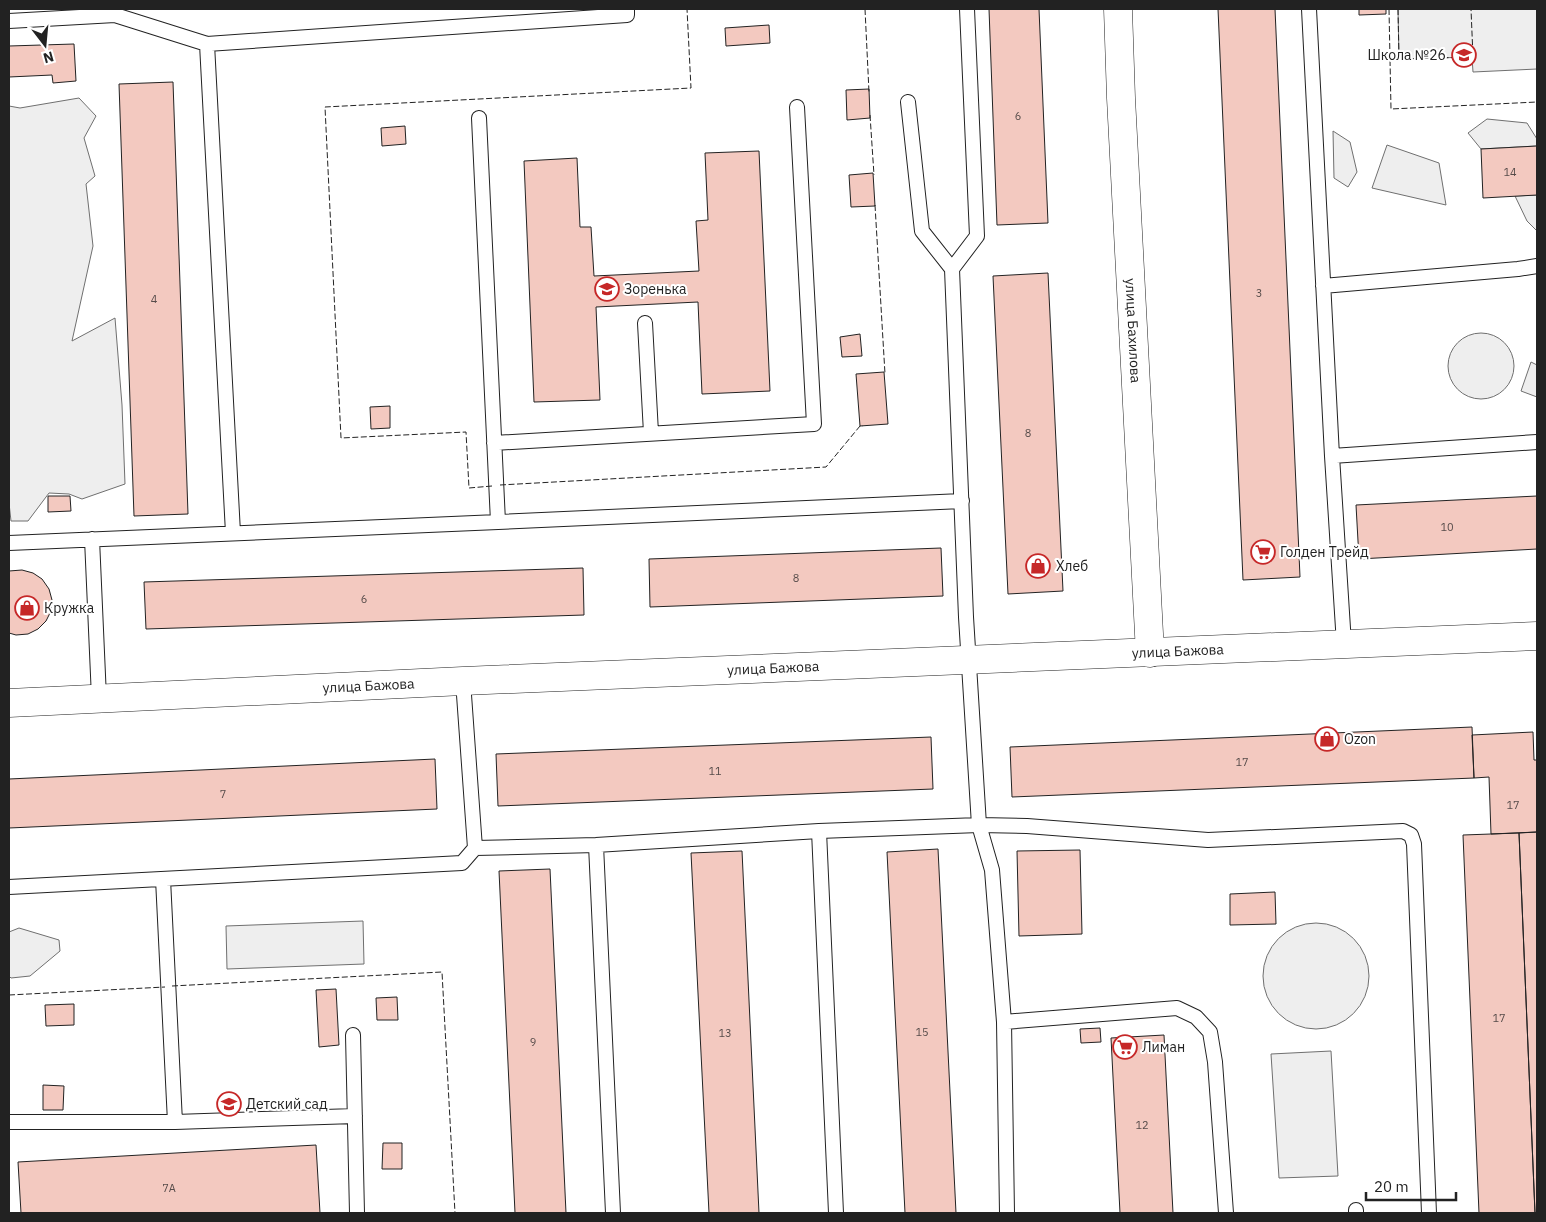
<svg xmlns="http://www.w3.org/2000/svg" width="1546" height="1222" font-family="'IBM Plex Sans',sans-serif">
  <rect width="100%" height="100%" fill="#fff"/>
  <path fill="#eee" stroke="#6f6f6f" d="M1398,9H1537V69L1473,72L1472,57L1399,59Z
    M79,98L96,116L84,138L95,176L86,184L93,246L72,341L115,318L122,405L125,484L82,499L69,494L49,493L28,521H11L9,503V106L20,108Z
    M1487,119L1527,123L1537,139V146L1481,149L1468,133Z
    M1333,131L1350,142L1357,172L1348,187L1334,178Z
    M1387,145L1439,163L1446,205L1372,188Z
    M1537,195V231L1527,221L1515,196Z
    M1448 366a33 33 0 1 1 66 0a33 33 0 1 1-66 0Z
    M1531,362L1537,365V397L1521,391Z
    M363,921L364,964L227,969L226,926Z
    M1263 976a53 53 0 1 1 106 0a53 53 0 1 1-106 0Z
    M19,928L59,940L60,951L30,976L11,978L9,976V932Z
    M1331,1051L1338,1176L1279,1178L1271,1054Z"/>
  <path fill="#f3c9c0" stroke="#222" d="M989,9H1039L1048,223L997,225Z
    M1218,9H1275L1300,577L1243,580Z
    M1359,9H1386V14L1359,15Z
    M769,25L770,43L726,46L725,28Z
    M74,44L76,81L53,83L52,75L9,77V46Z
    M173,82L188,514L134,516L119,84Z
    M869,89L870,118L847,120L846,90Z
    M405,126L406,144L382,146L381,128Z
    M1537,146V195L1483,198L1481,149Z
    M759,151L770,391L702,394L698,302L596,307L600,400L534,402L524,161L577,158L580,227H591L594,276L699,271L696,221L708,220L705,153Z
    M873,173L875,206L851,207L849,175Z
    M1048,273L1063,591L1008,594L993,276Z
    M860,334L862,356L842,357L840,337Z
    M884,372L888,424L860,426L856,374Z
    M390,406V428L371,429L370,407Z
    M48,496H70L71,511L48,512Z
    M1537,496V549L1359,559L1356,505Z
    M941,548L943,596L650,607L649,559Z
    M583,568L584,615L146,629L144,582Z
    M22,570L33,573L42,579L49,589L52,600L51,611L46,621L38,629L28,634L16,635L9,633V571Z
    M1472,727L1474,778L1012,797L1010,747Z
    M1533,732L1534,760H1537V832L1491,834L1489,777L1474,778L1472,735Z
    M931,737L933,789L498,806L496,754Z
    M435,759L437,809L9,828V779Z
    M1537,832V1213H1535L1519,833Z
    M1519,833L1535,1213H1479L1463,835Z
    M938,849L956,1213H905L887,852Z
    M1080,850L1082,934L1019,936L1017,851Z
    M742,851L759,1213H709L691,853Z
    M550,869L566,1213H515L499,871Z
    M1275,892L1276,924L1230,925V894Z
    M336,989L339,1045L319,1047L316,990Z
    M397,997L398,1020H377L376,998Z
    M74,1004V1025L46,1026L45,1005Z
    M1100,1028L1101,1042L1081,1043L1080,1029Z
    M1164,1035L1173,1213H1120L1111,1038Z
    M43,1085L64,1086L63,1110H43Z
    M383,1143H402V1169H382Z
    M316,1145L320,1213H21L18,1162Z"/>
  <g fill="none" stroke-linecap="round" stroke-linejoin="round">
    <g stroke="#222" stroke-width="16">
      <path id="service" d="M967,9L977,236L952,269L966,617L979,825L992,870L1004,1022L1007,1213
        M1309,9L1332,456L1344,644
        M9,21L115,15L207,44L627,15V9
        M207,44L233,533
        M908,102L922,231L952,269
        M479,118L498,522
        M1323,286L1518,269L1537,266
        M645,323L651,433
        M494,443L814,424L797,107
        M1332,456L1537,442
        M92,539L99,698
        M9,543L498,522L962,501
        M463,681L475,848
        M819,831L836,1213
        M596,845L613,1213
        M163,879L175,1122
        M9,887L462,863L475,848L596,845L819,831L979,825L1027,826L1208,840L1403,831L1411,835L1414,844L1429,1213
        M1004,1022L1177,1008L1196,1017L1210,1032L1215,1062L1226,1213
        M353,1035L357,1213
        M9,1122H175L355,1116
        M1356,1210V1213"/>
    </g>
    <g stroke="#222" stroke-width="29">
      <g id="tertiary">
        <path id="s1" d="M1118,9L1121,98L1150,653"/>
        <path id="s2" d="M9,703L463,681L1537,636"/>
      </g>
    </g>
    <use href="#service" stroke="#fff" stroke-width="14"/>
    <use href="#tertiary" stroke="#fff" stroke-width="28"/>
    <path stroke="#222" stroke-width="1" stroke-dasharray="6 2.5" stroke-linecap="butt" d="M865,9L869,92
      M1389,9L1391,109L1537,102
      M1398,9L1399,59L1473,57L1471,9
      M870,115L874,175
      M875,205L885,374
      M500,485L826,467L860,426H863
      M492,486L469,488L466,432L341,438L325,107L691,88L687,9
      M172,986L442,972L455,1213
      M9,995L165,987"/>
  </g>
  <defs>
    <g id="school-ring" transform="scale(1.25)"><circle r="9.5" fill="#fff" stroke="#c62828" stroke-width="1.5"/><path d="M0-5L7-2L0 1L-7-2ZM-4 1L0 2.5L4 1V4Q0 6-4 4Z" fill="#c62828"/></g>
    <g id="supermarket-ring" transform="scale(1.25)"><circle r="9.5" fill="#fff" stroke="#c62828" stroke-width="1.5"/><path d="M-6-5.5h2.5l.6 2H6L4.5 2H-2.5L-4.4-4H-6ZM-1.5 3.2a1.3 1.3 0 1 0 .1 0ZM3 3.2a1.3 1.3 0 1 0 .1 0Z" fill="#c62828"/></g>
    <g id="shop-ring" transform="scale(1.25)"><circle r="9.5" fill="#fff" stroke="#c62828" stroke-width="1.5"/><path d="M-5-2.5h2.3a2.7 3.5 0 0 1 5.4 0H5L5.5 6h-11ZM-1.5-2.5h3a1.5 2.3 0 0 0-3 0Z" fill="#c62828"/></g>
  </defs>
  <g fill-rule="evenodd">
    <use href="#school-ring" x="1464" y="55"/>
    <use href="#school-ring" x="607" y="289"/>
    <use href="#supermarket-ring" x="1263" y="552"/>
    <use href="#shop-ring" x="1038" y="566"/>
    <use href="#shop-ring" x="27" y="608"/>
    <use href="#shop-ring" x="1327" y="739"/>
    <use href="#supermarket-ring" x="1125" y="1047"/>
    <use href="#school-ring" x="229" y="1104"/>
  </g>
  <g text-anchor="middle" stroke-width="4" stroke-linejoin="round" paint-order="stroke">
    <g font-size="11" fill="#564c4a">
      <text x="1018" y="120">6</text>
      <text x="1510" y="176">14</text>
      <text x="1259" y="297">3</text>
      <text x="154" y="303">4</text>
      <text x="1028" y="437">8</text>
      <text x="1447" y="531">10</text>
      <text x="796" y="582">8</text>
      <text x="364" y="603">6</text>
      <text x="1242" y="766">17</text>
      <text x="715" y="775">11</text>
      <text x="223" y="798">7</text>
      <text x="1513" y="809">17</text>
      <text x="1499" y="1022">17</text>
      <text x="922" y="1036">15</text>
      <text x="725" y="1037">13</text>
      <text x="533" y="1046">9</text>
      <text x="1142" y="1129">12</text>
      <text x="169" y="1192">7А</text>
    </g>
    <g font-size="14" fill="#222" stroke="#fff" text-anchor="start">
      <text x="1446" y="60" text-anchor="end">Школа №26</text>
      <text x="624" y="294">Зоренька</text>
      <text x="1280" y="557">Голден Трейд</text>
      <text x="1056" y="571">Хлеб</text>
      <text x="44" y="613">Кружка</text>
      <text x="1344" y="744">Ozon</text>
      <text x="1142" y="1052">Лиман</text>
      <text x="246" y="1109">Детский сад</text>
    </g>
    <g font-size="14" fill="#222" stroke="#fff">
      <text dy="5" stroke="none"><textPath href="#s1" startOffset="322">улица Бахилова</textPath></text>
      <text dy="5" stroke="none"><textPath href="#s2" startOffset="1170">улица Бажова</textPath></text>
      <text dy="5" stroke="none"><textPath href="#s2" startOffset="765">улица Бажова</textPath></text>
      <text dy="5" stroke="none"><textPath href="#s2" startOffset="360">улица Бажова</textPath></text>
    </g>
  </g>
  <rect width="1546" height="1222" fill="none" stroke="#222222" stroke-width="20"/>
  <g transform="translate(45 45) rotate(164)" stroke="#ffffff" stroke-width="4" paint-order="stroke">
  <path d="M0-4L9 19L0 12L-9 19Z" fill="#222222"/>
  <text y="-8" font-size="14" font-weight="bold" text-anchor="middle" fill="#222222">N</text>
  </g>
  <path d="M1366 1192v8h90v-8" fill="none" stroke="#222222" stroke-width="2.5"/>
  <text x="1374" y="1192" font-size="15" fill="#222222" stroke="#ffffff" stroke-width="4" paint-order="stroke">20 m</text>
</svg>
